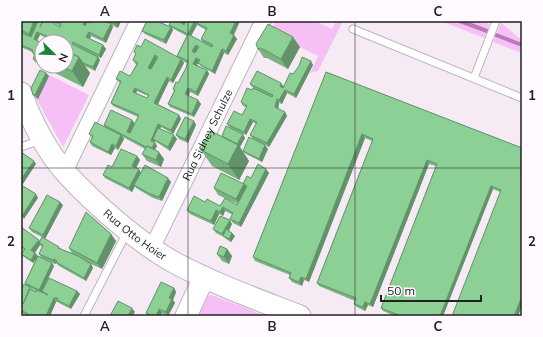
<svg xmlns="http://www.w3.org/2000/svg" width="543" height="337" font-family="Mulish,sans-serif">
  <rect width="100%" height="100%" fill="#f6ebf5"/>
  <path fill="#f6c0f6" d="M276,21H316L332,29L336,21H343L318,71L310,73L318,56L270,32Z
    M441,21H481L489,24L484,38Z
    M501,23L522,40V53L493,42Z
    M49,75L89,95L63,147L36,98H38Z
    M212,295L266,316H196L204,296Z"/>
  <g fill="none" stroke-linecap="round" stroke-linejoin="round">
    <path stroke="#b77cb8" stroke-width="4" d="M460,21L487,31
      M496,35L522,45"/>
    <g stroke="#bdb3bd" stroke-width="9">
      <path id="lane" d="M353,29L522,98
        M474,78L496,21
        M21,147L41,140
        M84,316L127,232"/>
    </g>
    <g stroke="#bdb3bd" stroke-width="17">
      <g id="street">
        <path d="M65,171L138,21"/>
        <path id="s1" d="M152,248L263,21"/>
      </g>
    </g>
    <g stroke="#bdb3bd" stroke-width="23">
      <g id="secondary">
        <path id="s2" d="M21,93C31,120 46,150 65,172C94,204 140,244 177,264C217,285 259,300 300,316"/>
        <path d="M186,316L204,277"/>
      </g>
    </g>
    <use href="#lane" stroke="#fff" stroke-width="7"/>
    <use href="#street" stroke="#fff" stroke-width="15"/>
    <use href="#secondary" stroke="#fff" stroke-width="21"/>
  </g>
  <path fill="#78b381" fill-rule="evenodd" d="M21,21L60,27V26L51,21H89L88,23H90L91,21H121L118,28L111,25L113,27L106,43L91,36L90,39L103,45L106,49L101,58L98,57L100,60L95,71L85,66L90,73L83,87L55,73L52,69V71L43,66H66L46,38L40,35L37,41L42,43V66L35,62L33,59L34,56L32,52L21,47Z
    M147,21H158L159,23L171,27L169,25L171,21H240L234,35L237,39L228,55L224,53L215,74L201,66L198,63L197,65L207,70L209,74L198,96L190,92L189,96L201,104L194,117L170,107L168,104L174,91L173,89L178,83L186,68L187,63L182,61L184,63L173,83L169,81L158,104L179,115L181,119L173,134L161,127L160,129L177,139L170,151L155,141L154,142L157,146L155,150L164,159L161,167L147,161L142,154L145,149L123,137L124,139L118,150L115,148L111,155L92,146L90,142L92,137L89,134L106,128L104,125L132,120L135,124L138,117L113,106L111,103L120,83L116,79L130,76L136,65L133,60L136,54L134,52L141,47L179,58L177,56L187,36L172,28L173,30L166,44L145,34L142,31ZM197,25L206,30L201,39L203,42L191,36ZM137,91L148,96L147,98L136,93Z
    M300,47L288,69L267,58H264L258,49Z
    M313,65L296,98L287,93L282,104L279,103L278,109L285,112L287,116L269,147L253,139L250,135L256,124L253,122L246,135L230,128L227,124L242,115L246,107L243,106L241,102L252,90L253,88L250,84L284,86L293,74Z
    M326,72L522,148V306L518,316L500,192L493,189L443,316H395L383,311L381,308L436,166L429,164L373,307L368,305L365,311L357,307L354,304L355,301L319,286L317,283L372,141L365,138L309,282L304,280L302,286L292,282L289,278L290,275L255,261L253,257Z
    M46,73L49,76L38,99L36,98L33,95Z
    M194,121L196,125L188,143L179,139L176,135Z
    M222,136L245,138L240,147L249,161L239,180L212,166L201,150L203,146L202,145Z
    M268,149L262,162L246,154L243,151Z
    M137,156L140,160L136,168L141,173L171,182L162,201L153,198L136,188L135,186L132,192L105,178L103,175L112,167Z
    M266,169L269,173L241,227L233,223L230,219L233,215L225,211L223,216L219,214L214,225L190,214L187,210L205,202L220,206L237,205L238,204L218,195L214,188L243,184Z
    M63,205L45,239L59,247L61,249L72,253L69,248L111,234L116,241L102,269L91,264L93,268L86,281L59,266L56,263L55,264L42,258L52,263L54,266L42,292L43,293L42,291H77L80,294L71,309L59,303L58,302H56L50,316H27H28L21,313V290L26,285L25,283L36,259L33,263L24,257L21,254L24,250L21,247V227L40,241L42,237L32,232L29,228ZM40,245L42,247L39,254L41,257L38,256L35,252ZM30,288L36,291V292L32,290Z
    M232,224L229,231L232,233L235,236L231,242L226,239L224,237L216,233L213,229Z
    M227,249L232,256L229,264L222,261L217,254Z
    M174,288L176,292L173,300L175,303L168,316L162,313L160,316H148L146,313Z"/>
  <path fill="#629269" d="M34,21H42L37,32L40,35L36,42L33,41L29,34Z
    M85,21H89L86,28L83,24Z
    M117,21H121L118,28L115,24Z
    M182,21H186L183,27L181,23Z
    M236,21H240L233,36L230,33Z
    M194,22L197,25L190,38L188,34Z
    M111,24L113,27L106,43L103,39Z
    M171,27L173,30L166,44L164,40Z
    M89,32L91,36L89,41L86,37Z
    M234,35L237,39L228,55L226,51Z
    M293,37L300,47L288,69L281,59Z
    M103,45L106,49L101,58L99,55Z
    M196,45L198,49L195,55L192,51Z
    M222,49L224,53L215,74L212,71Z
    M155,55L157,59L151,72L148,68Z
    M79,57L90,73L83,87L72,71Z
    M98,57L100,60L95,71L93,67Z
    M196,58L199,61L196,67L193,64Z
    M181,59L184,63L173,83L171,80Z
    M311,61L313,65L296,98L294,94Z
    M207,70L209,74L198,96L196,92Z
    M46,73L49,76L38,99L35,95Z
    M167,77L169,81L157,106L154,103Z
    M281,83L284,87L282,90L280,86Z
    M135,88L137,91L135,95L133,92Z
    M188,88L190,92L188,97L185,94Z
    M285,90L287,93L282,104L279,100Z
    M277,99L279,103L278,111L275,107Z
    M198,100L201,104L194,117L192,114Z
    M285,112L287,116L269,147L267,143Z
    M179,115L181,119L173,134L171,130Z
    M250,119L253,122L246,135L244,132Z
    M132,120L135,124L129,135L127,132Z
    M194,121L196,125L188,143L185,139Z
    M158,124L161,127L155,140L153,139L155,141L153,144L151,141Z
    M243,134L245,138L240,147L249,161L239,180L228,164Z
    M362,134L365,138L309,282L306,279Z
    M121,135L124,139L118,150L116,146Z
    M174,135L177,139L170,151L168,147Z
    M155,142L157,146L153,153L151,150Z
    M112,144L115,148L111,155L108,152Z
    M265,145L268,149L262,162L259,159Z
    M159,152L164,159L161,167L156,160Z
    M137,156L140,160L135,170L132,166Z
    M427,160L429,164L373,307L370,304Z
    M34,161L36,164L21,187V179Z
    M139,169L141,173L134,185L135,186L132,192L129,188Z
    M266,169L269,173L241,227L239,223Z
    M168,178L171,182L162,201L159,197Z
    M244,184L249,191L241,206L236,199Z
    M491,186L493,189L443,316H440Z
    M36,194L38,198L24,219L22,216Z
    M60,202L63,205L45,239L43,235Z
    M223,207L225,211L223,216L220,212Z
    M216,210L219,214L214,225L211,221Z
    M230,220L232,224L225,237L222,234Z
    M232,233L235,236L231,242L229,239Z
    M111,234L116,241L102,269L97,263Z
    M39,240L41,244L39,243L40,245L34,254L31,250Z
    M227,249L232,256L229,264L224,257Z
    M35,253L38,257L33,263L31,260Z
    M54,259L56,263L55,264L53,260Z
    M52,263L54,266L41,293L39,290Z
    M91,264L93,268L86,281L84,278Z
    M301,277L304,280L302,286L299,282Z
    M174,288L176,292L173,300L175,303L168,316L166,312L169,298Z
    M77,291L80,294L71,309L69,306Z
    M522,296V306L518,316H514Z
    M54,298L56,302L50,316H46Z
    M365,302L368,305L365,311L363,307Z
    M132,308L135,312L132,316H128Z
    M159,309L162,313L160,316H156Z"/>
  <path fill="#8cd096" stroke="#629269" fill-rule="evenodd" d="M21,21L24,22L25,21H34L29,34L21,30Z
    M38,21H43L40,27L43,21H50L60,27L61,24L55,21H85L83,24L85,26L87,22L90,23L91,21H105L111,24L103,39L89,32L86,37L103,45L99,55L73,42L72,44L98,57L93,67L83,63L79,57L66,51V42H44L47,36L37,32L34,39L42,43V63L33,59L35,54L32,52L33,50L21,45V34L22,33L31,37Z
    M108,21H117L115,24Z
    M147,21H156L171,27L164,40L142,31Z
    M171,21H182L181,23L184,25L186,21H236L230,33L234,35L226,51L222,49L212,71L198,63L200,60L196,58L193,64L207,70L196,92L188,88L185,94L198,100L192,114L168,104L175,90L173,89L176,82L178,83L186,68L188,61L177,56L188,34L212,47L213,45L201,39L207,28L194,22L188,34L169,25ZM196,45L199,47L195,53L192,51Z
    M268,24L293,37L281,59L261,48L258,49L256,44Z
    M145,39L181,59L171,80L167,77L154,103L179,115L171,130L158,124L151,141L155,142L152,148L147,146L146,147L104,125L111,110L132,120L127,132L130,133L139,115L111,103L121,81L116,79L120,71L130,76L138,63L133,60L136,53L134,52L137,45L141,47ZM155,55L158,57L151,69L148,68ZM135,88L149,95L147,98L133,92Z
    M66,51L79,57L72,71L61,66H66Z
    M302,57L311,61L294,94L285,90L279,100L277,99L275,107L285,112L267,143L250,135L257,122L250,119L244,132L227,124L234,111L242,115L247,106L241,102L247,88L252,90L253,88L272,97L273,95L250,84L257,71L281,83L280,86L283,88L290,73L293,74L299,66Z
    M40,70L46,73L35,95H33L31,88Z
    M326,72L522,148V296L514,316H452L501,190L491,186L440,316H401L381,308L437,164L427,160L370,304L365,302L363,307L354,304L356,298L317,283L373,139L362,134L306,279L301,277L299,282L289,278L291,273L253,257Z
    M185,117L194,121L185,139L176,135Z
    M95,122L121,135L116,146L112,144L108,152L90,142L93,136L89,134Z
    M226,126L243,134L237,144L222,136Z
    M158,128L174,135L168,147L153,139Z
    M211,131L238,145L228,164L201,150L203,146L202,145Z
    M249,137L265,145L259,159L243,151Z
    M147,146L159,152L156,160L142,154Z
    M121,149L137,156L132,166L139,169L129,188L103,175L108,165L112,167Z
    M21,152L34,161L21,179Z
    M258,164L266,169L239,223L230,219L233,213L223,207L220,212L216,210L211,221L187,210L194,196L205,202L207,199L220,206L225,198L237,205L247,186L243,184L247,176L251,178Z
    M145,165L168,178L159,197L150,194L134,185Z
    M221,173L244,184L236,199L214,188Z
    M23,186L36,194L22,216L21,215V189Z
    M47,195L60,202L43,235L29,228Z
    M86,212L111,234L97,263L69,248Z
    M220,216L230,220L222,234L213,229Z
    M21,227L39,240L31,250L35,253L31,260L21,254L25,249L21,246Z
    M226,229L232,233L229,239L223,236Z
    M42,237L59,247L58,248L78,256L91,264L84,278L56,262L57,261L54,259L53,260L39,254L43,245L39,243Z
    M220,246L227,249L224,257L217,254Z
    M38,256L52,263L39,290L25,283Z
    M49,278L77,291L69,306L57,300L58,298H54L46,316H27L28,314L21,310V290L24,284L30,287L23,304L30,289L36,292L37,290L48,295L42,291Z
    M161,282L174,288L169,298L172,299L166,312L159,309L156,316H152L146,313Z
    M118,301L132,308L128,316H110Z"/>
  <path fill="none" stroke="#242024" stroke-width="1" stroke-opacity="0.55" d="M188,21V316M355,21V316M21,168H522"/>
  <g text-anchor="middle" stroke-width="4" stroke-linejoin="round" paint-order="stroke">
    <g font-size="11" fill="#242024" stroke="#fffaff">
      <text dy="4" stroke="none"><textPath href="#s1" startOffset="126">Rua Sidney Schulze</textPath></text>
      <text dy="4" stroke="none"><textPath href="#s2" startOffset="185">Rua Otto Hoier</textPath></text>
    </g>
  </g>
  <rect width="543" height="337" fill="none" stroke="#fffaff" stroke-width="44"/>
  <g transform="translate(54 54) rotate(113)"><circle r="19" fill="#fffaff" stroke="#a7a3a7"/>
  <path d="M0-3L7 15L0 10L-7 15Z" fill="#1a8439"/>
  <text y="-6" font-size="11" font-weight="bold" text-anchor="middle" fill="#242024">N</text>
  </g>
  <path d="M381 295v6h100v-6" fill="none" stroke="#242024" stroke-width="2"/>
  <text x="387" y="295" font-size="12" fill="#242024" stroke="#fffaff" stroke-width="3" paint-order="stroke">50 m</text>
  <rect x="22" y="22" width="499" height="293" fill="none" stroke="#242024" stroke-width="1.5"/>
  <g font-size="13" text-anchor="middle" font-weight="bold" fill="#242024">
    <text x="105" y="16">A</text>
    <text x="272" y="16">B</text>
    <text x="438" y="16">C</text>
    <text x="11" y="100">1</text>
    <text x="532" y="100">1</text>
    <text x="11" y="246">2</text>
    <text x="532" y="246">2</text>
    <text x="105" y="331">A</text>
    <text x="272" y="331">B</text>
    <text x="438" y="331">C</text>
  </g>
</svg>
